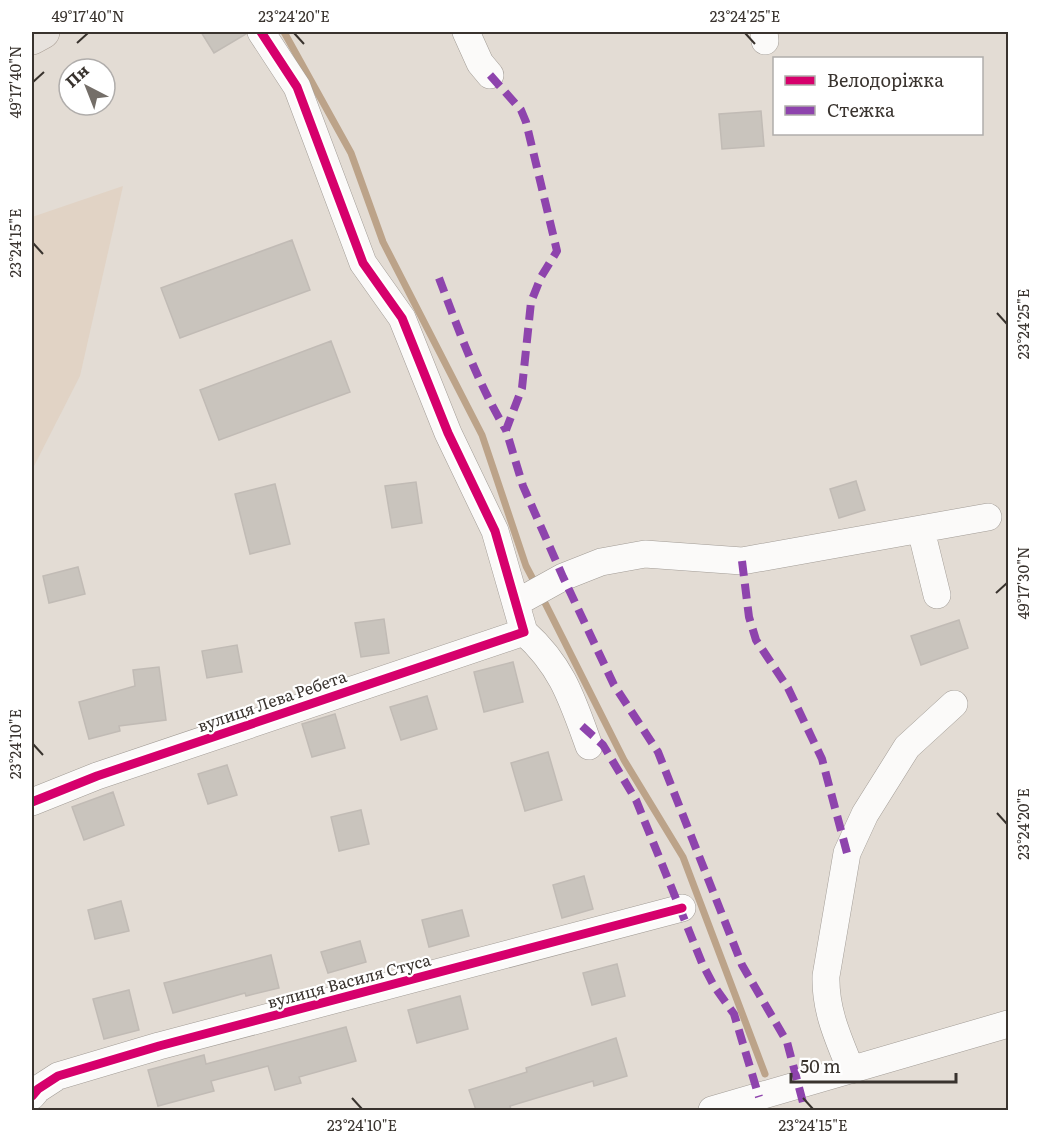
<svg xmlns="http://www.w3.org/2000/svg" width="1040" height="1142" font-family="Literata,serif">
  <rect width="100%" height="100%" fill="#e3dcd4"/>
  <path fill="#e1d3c5" d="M123,186L80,376L32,470V217Z"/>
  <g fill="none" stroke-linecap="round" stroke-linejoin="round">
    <path stroke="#bca389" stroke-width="7" d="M284,32L351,153L383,242L482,435L526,566L536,585
      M541,595L624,760L683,857L765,1074"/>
  </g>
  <path fill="#c9c4bd" stroke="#c1bbb5" stroke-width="1.5" d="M201,32H245L246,34L214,53Z
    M761,111L764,146L722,149L719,114Z
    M292,240L310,290L180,338L161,288Z
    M331,341L350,392L219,440L200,390Z
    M856,481L865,510L839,518L830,489Z
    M416,482L422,523L392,528L385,486Z
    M275,484L290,544L250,554L235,494Z
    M78,567L85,594L49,603L43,576Z
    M384,619L389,653L361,657L355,623Z
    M959,620L968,648L921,665L911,636Z
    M237,645L242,672L207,678L202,651Z
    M513,662L523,702L484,712L474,672Z
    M159,667L166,720L119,726L120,731L89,739L79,702L135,686L133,670Z
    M427,696L437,729L401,740L390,707Z
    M335,714L345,748L312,757L302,724Z
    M548,752L562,800L525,811L511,763Z
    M227,765L237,795L208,804L198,774Z
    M113,792L124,825L84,840L72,807Z
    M361,810L369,844L339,851L331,817Z
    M584,876L593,909L562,918L553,885Z
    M121,901L129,931L95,939L88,910Z
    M462,910L469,936L429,947L422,920Z
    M360,941L366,962L328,973L321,952Z
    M271,955L279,988L246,996L245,993L173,1013L164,983Z
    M617,964L625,996L592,1005L583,973Z
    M129,990L139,1030L104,1039L93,999Z
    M460,996L468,1029L417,1043L408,1010Z
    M346,1027L356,1061L299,1077L301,1083L275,1090L268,1066L211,1081L214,1091L158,1106L148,1070L204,1055L206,1064Z
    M616,1038L627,1076L594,1086L593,1081L510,1106L511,1110H476L469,1090L527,1072L526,1068Z"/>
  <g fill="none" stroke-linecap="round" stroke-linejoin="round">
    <g stroke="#a29c96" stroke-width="28">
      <path id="minor" d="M261,32L297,87L363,263L402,318L448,433L495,531L524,632
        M466,32L480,63L490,75
        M764,32L765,41
        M921,530L937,595
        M516,603L563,577L601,562L645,554L742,561L988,517
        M524,632C562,666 572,699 589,746
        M32,802L97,776L524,632
        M851,1070C838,1038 825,1010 826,976L847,853L865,814L907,747L954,704
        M32,1096L38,1089L58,1076L159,1046L682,908
        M712,1110L1008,1024"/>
    </g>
    <g stroke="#a99e94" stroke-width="34">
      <path id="major" d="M32,38L43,32"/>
    </g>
    <use href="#minor" stroke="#fbfaf9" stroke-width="27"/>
    <use href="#major" stroke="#e7e2dd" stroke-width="33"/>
    <path stroke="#8e44ad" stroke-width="8" stroke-dasharray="15 8" stroke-linecap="butt" d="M490,75L521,110L526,122L557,251L541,277L531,302L522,388L506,430L523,486L563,577L614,685L658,752L742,965L787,1042L805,1110
      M439,278C459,331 477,382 506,430
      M742,561L749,617L756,640L788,688L822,759L847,853
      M582,726L603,745L636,800L702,963L714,986L734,1014L759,1097"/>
    <g stroke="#fff" stroke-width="13">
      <path id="cycleway" d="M32,802L97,776L524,632L495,531L448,433L402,318L363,263L297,87L261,32
        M32,1096L38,1089L58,1076L159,1046L682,908"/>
    </g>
    <use href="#cycleway" stroke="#d6006c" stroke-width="9"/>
  </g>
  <path fill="none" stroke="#39332e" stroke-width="2" d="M294,33L304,44M745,33L755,44M77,43L88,33M33,82L44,72M33,243L43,254M997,313L1007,324M996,593L1007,583M33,744L43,755M997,813L1007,824M352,1098L362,1109M803,1098L813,1109"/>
  <g text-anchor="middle" stroke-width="4.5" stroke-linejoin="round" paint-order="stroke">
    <g font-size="16" fill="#39332e" stroke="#fff">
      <text transform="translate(272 701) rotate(-19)" y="6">вулиця Лева Ребета</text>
      <text transform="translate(349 981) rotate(-15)" y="6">вулиця Василя Стуса</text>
    </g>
  </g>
  <rect width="1040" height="1142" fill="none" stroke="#ffffff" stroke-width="66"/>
  <rect x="773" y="57" width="210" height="78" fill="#ffffff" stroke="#b0adab" stroke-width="1.5"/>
  <rect x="785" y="76" width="30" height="9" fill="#d6006c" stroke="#b0adab" stroke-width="1.5"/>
  <text x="827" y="87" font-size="18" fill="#39332e">Велодоріжка</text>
  <rect x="785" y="106" width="30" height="9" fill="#8e44ad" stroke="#b0adab" stroke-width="1.5"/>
  <text x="827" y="117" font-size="18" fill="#39332e">Стежка</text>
  <g transform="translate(87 87) rotate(318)"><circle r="28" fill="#ffffff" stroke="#b0adab" stroke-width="1.5"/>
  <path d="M0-4.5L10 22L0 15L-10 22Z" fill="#746e68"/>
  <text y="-9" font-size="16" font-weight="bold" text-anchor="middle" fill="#39332e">Пн</text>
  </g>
  <path d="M791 1073v9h165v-9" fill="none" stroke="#39332e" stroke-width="3"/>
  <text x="800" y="1073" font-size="18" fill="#39332e" stroke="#ffffff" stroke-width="4.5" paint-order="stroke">50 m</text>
  <rect x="33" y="33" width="974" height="1076" fill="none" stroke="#39332e" stroke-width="2"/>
  <g font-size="15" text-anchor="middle" fill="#39332e">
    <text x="88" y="22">49°17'40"N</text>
    <text x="294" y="22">23°24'20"E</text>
    <text x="745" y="22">23°24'25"E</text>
    <text transform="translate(16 82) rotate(-90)" y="5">49°17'40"N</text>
    <text transform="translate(16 243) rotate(-90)" y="5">23°24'15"E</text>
    <text transform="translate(1024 324) rotate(-90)" y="5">23°24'25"E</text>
    <text transform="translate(1024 583) rotate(-90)" y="5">49°17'30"N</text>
    <text transform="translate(16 744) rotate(-90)" y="5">23°24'10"E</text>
    <text transform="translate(1024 824) rotate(-90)" y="5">23°24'20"E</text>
    <text x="362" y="1131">23°24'10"E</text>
    <text x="813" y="1131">23°24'15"E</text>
  </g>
</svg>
